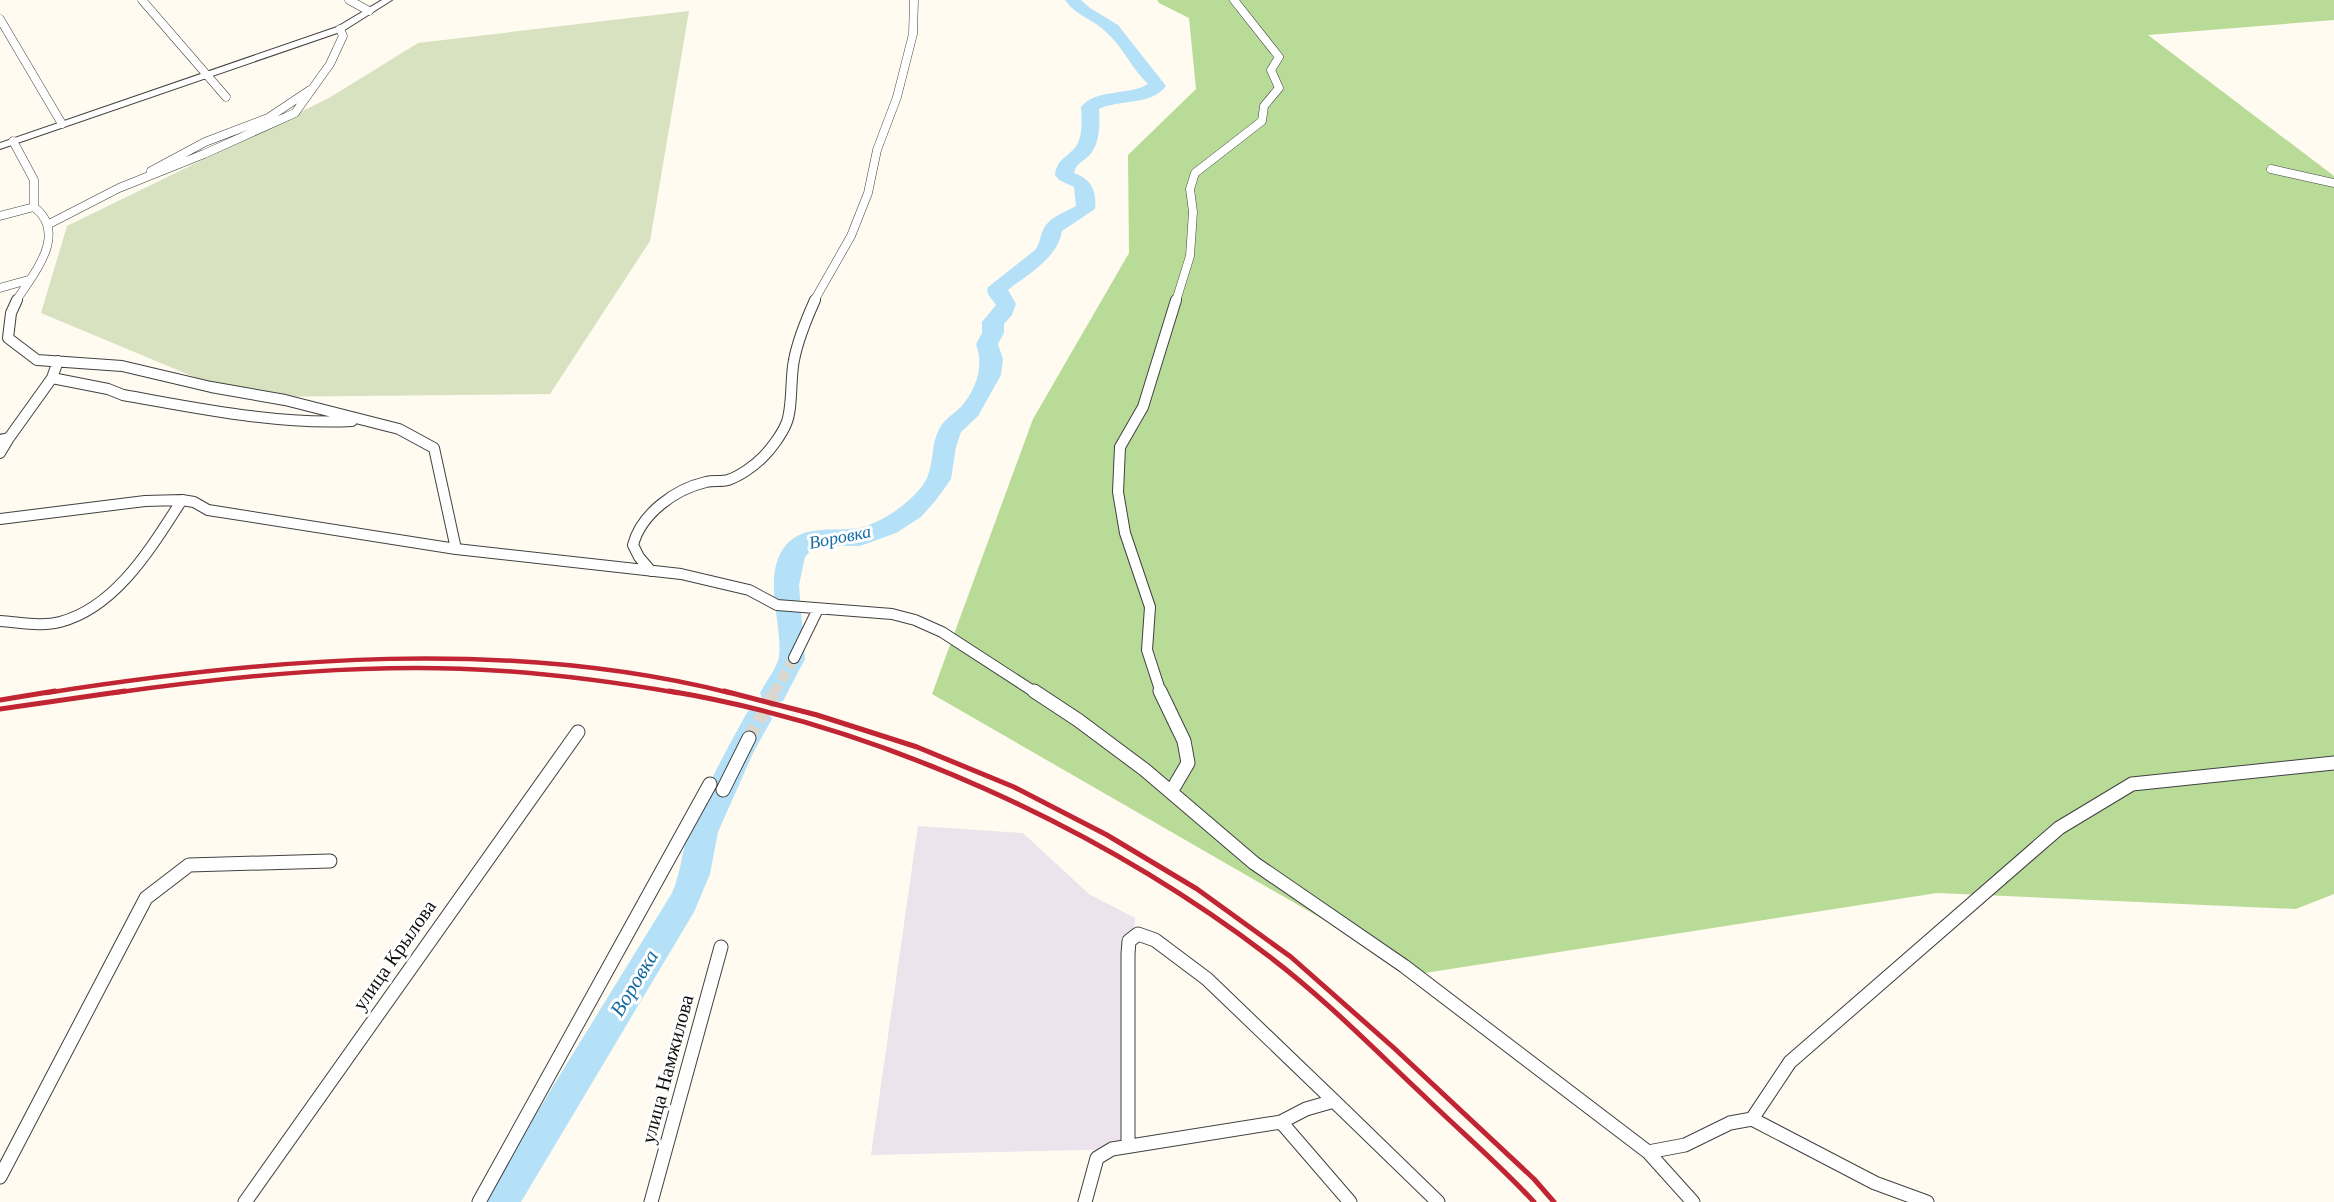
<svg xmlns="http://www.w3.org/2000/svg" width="2334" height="1202" font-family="'Times New Roman',serif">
  <rect width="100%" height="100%" fill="#fffbf0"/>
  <path fill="#ece3ed" d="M918,826L1023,833L1089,894L1135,918L1127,1149L871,1155Z"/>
  <path fill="#b9db98" d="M1157,0H2334V20L2148,35L2334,176V894L2296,909L1937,893L1418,974L932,694L1033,419L1129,253L1128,155L1196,89L1189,18L1159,3Z"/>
  <path fill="#d8e2c0" d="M689,11L650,241L550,394L242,397L41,313L67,226L329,98L418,43Z"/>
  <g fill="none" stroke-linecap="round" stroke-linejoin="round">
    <path fill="#b4e1f7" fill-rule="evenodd" d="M1065,0H1081L1090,8L1118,25L1166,86C1151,106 1119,99 1099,109C1100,123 1100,140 1092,152C1086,161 1076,162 1074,173C1091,179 1097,190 1095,209L1062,231C1057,259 1029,273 1008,290L1016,304L1012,315L1004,324V333L998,344L1003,359L1001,375L978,416L961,432L956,447L951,479L936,500L921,517L896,533L860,546H837L811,550L805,557L799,585L805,659L783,701L773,704L763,701L760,693C765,683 777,668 779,657C783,624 761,575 786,545C804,524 834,532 858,528C874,525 891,515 903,505C911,499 923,487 927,478C935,460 930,438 944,422C949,416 956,412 961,407C977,388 984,366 976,344L982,333V322L996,305L988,294L987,288L1035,250C1041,242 1040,235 1044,228C1050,217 1065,212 1076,206L1074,187L1059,180L1055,175C1057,160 1064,159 1074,149C1083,139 1082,120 1081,107C1096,88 1129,96 1148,84C1132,69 1123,47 1106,32C1093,19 1076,16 1065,0Z
      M758,708L768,711L772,719L754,751L718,832L710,874L694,912L521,1202H483L489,1190L672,893C681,872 682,851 689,831C704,791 727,748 748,711Z"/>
    <path stroke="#dbd7ce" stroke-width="10" stroke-dasharray="10 4.5" stroke-linecap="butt" d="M774,693L794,658"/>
    <path stroke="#dbd7ce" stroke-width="13" stroke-dasharray="13 6" stroke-linecap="butt" d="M749,738L775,691"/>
    <g stroke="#414141" stroke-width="9">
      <path id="minor-far2" d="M142,0L226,97
        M349,0L369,11
        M0,19L62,124
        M13,141L34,180V207
        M2271,169L2334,183
        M151,171L205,142L268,118L310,90
        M0,216L34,207
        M49,224L119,188L204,154L295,113L330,64L343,36L340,29
        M0,288L28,280
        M16,301C33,274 69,234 34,207
        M814,301L851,236L868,193L877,150L897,97L913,34L914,0
        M1176,301L1190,256L1193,212L1190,189L1195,173L1262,121L1264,106L1279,88L1271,70L1279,57L1234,0"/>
    </g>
    <g stroke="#414141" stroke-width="12">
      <path id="minor-far1" d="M8,338L37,360L122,366L211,387L285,400L399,429L434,448L456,549
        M8,338L11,313L17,300
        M52,378L108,389L123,395C197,408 277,425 352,421
        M0,440L9,438L52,378L58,361
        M0,453L9,438
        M0,519L145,501L182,500L194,502L208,510L456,549L681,574L749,590L777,605L892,614L915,620L942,632L1036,693
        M651,571L639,557L633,545C641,514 675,489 706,482C713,480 721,482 728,480C740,476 754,466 763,457C771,449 782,434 786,424C793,409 790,378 794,360C798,339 806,320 815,300
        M0,621C19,622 41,627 60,622C117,607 152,546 182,500
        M794,658L818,609
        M1161,693L1147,650L1150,607L1125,533L1118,492L1120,447L1143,407L1176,300"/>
    </g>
    <g stroke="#414141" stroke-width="15">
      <path id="minor" d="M1034,691L1078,720L1145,770L1254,863L1404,966L1648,1152L1693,1202
        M1160,691L1184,741L1188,763L1171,792
        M723,790L749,738
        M1752,1119L1790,1062L2059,828L2132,784L2334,763
        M1281,1122L1350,1202
        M1128,1145V954L1129,941L1138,934L1155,940L1207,979L1334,1101
        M1648,1152L1685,1145L1730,1123L1752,1119L1875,1183L1927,1202
        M0,1177L146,898L189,865L330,861
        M245,1202L578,732
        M479,1202L710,784
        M651,1202L721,947
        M1085,1202L1097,1158L1112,1149L1281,1122L1306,1109L1334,1101L1438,1202"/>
    </g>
    <g stroke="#414141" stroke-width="2">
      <path id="tertiary" d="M382,0H392L343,31L0,149V143L337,27Z"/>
    </g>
    <use href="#minor-far2" stroke="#fff" stroke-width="8"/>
    <use href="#minor-far1" stroke="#fff" stroke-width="10"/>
    <use href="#minor" stroke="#fff" stroke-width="13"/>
    <use href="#tertiary" fill="#fff" fill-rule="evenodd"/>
    <path stroke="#c12432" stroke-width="4.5" d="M46,693C269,658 508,637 730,693
      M113,693C241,675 374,662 503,671C562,675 620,683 678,693"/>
    <path stroke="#c12432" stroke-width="5" d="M669,691C879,726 1101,828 1270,957C1325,999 1373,1048 1423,1095C1460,1131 1499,1164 1534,1202
      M724,691L817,715L917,747L1014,787L1107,835L1197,889L1291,957L1394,1048L1534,1179L1554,1202
      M0,700L55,691
      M0,709L125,691"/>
  </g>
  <g text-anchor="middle" stroke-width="6" stroke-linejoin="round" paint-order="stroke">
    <g font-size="18" font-style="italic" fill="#156ba3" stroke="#fff">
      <text transform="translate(840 537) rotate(-11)" y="6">Воровка</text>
    </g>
    <g font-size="20" fill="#0e0e0e" stroke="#fff">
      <text transform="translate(394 955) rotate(-55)" y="7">улица Крылова</text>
      <text transform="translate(667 1069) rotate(-75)" y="7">улица Намжилова</text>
    </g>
    <g font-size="21" font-style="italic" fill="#156ba3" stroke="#fff">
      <text transform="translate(634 983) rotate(-59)" y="7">Воровка</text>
    </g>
  </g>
</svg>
